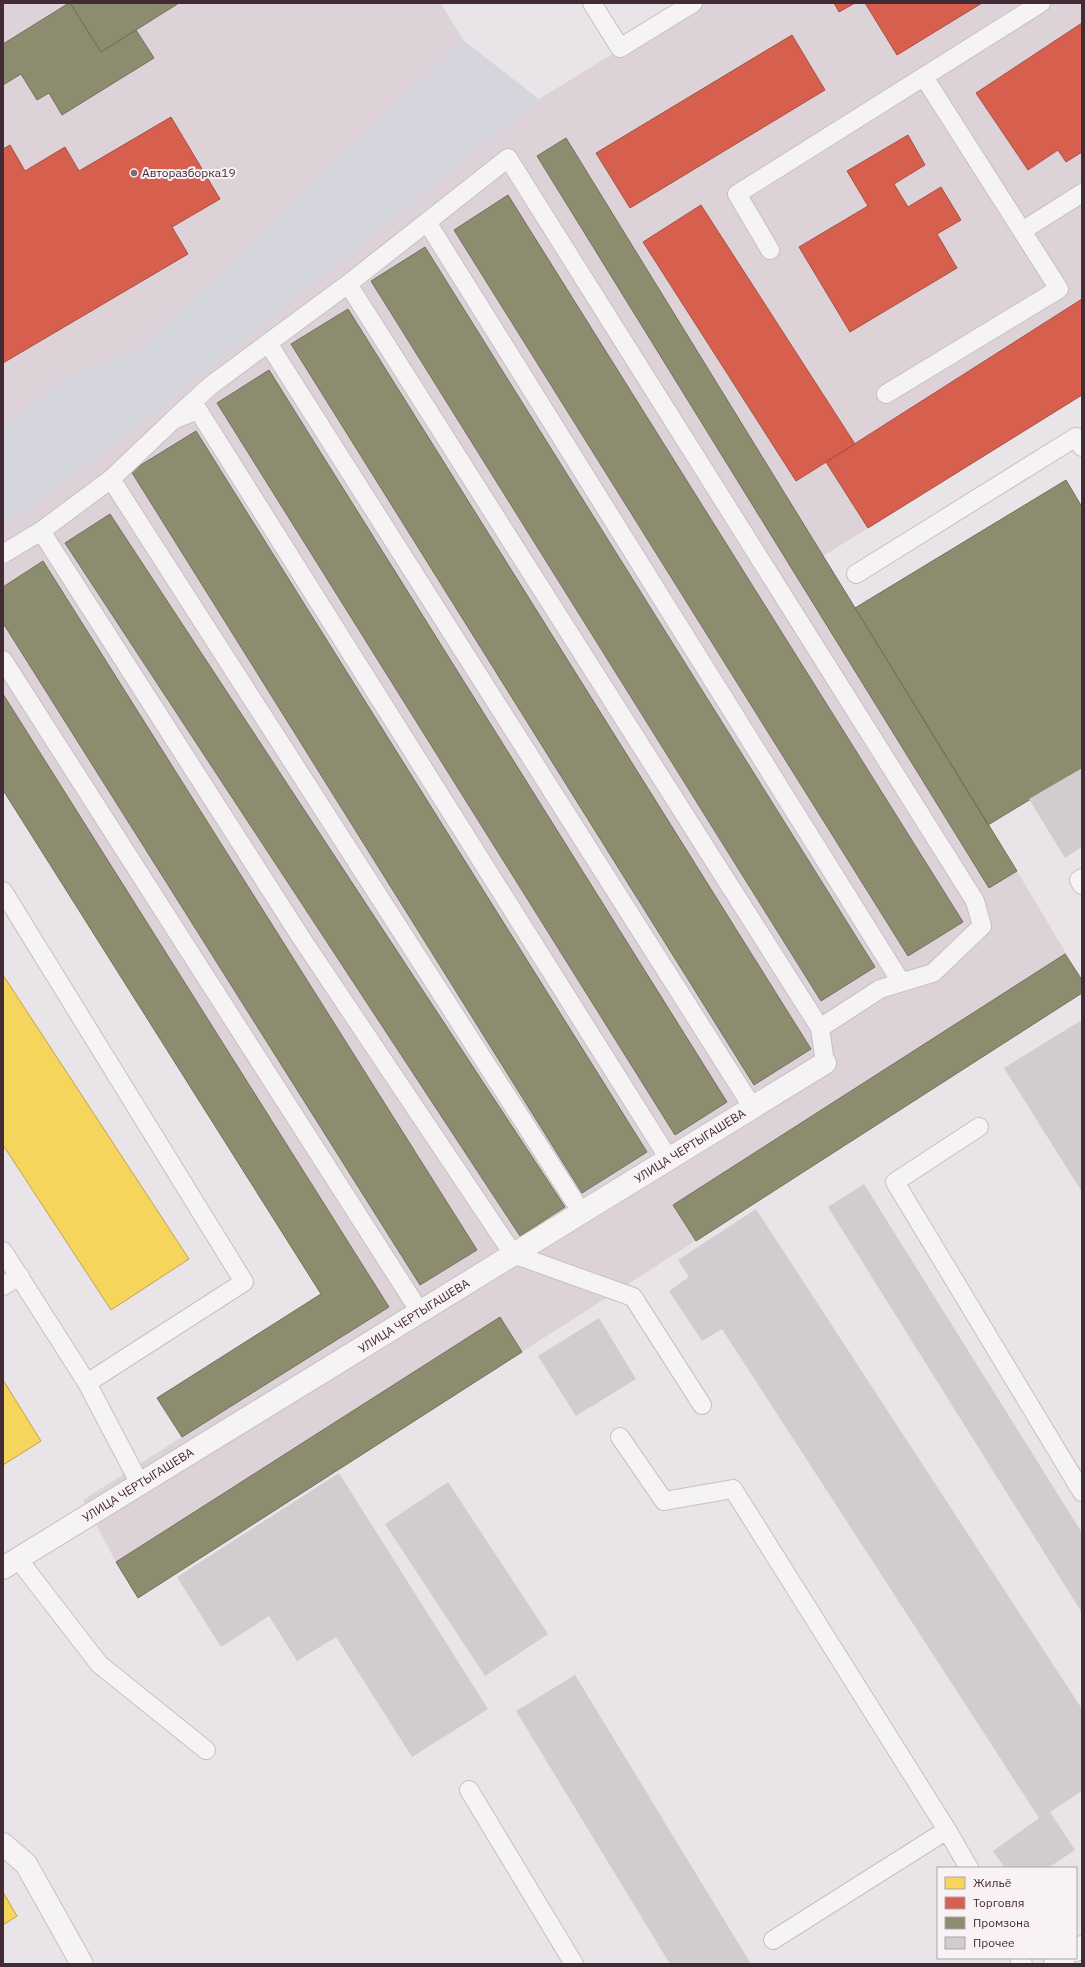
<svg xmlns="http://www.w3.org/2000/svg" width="1085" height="1967" font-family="'IBM Plex Sans',sans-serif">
  <rect width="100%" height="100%" fill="#e9e4e7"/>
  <path fill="#dcd2d7" d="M3,3H441L463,40L144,346L63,380L3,427Z
    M696,3H1082V395L823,556L1017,871L1082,980V993L138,1598L116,1562L83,1500L182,1437L157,1398L321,1294L3,790V527L134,428L539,99Z"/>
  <path fill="#d5d6dd" d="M463,40L539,99L134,428L3,527V427L63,380L144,346Z"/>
  <path fill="#f6d55c" stroke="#c0a251" d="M3,975L189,1259L111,1310L3,1145Z
    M3,1380L41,1441L3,1465Z
    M3,1892L17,1916L3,1925Z"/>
  <path fill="#d6604d" stroke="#aa5046" d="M834,3H855L839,12Z
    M865,3H982L897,55Z
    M1082,23V152L1066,162L1058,150L1028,170L976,93Z
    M792,35L825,90L630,208L596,153Z
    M171,117L220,199L172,227L188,254L3,363V149L10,145L25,171L65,147L79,171Z
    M908,135L925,165L894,184L908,207L941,187L961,220L937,234L957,268L850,332L799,247L868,206L847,171Z
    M701,205L855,444L796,481L643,242Z
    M1082,299V395L868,528L826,462Z"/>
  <path fill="#8c8c6e" stroke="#766f5e" d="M69,3H70L101,52L136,30L154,58L62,115L49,93L37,100L21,74L3,85V44Z
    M70,3H179L101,52Z
    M566,138L1017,871L989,888L537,156Z
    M508,195L963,922L908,956L454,230Z
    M425,247L875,967L821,1001L371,281Z
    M348,309L811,1049L754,1085L291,344Z
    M269,370L727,1102L675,1135L217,403Z
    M196,431L647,1152L582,1193L131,471Z
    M1066,480L1082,507V768L988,825L855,608Z
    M110,514L565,1207L520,1236L65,543Z
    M43,561L477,1250L420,1285L3,623V587Z
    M3,694L389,1307L182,1437L157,1398L321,1294L3,790Z
    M1065,954L1082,980V993L696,1241L673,1205Z
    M500,1317L522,1352L138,1598L116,1562Z"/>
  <path fill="#d1cdcf" d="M1082,768V847L1065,858L1029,799Z
    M1080,1021L1082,1024V1192L1004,1068Z
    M864,1184L1082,1533V1613L828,1207Z
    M756,1209L1082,1709V1791L1050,1812L1075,1850L1048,1868H1005L993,1851L1039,1818L722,1329L702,1341L669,1291L689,1277L678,1260Z
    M599,1318L636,1379L576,1416L538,1356Z
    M339,1473L488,1709L412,1757L336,1637L297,1661L269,1616L221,1647L177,1577Z
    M448,1482L548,1634L485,1676L385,1524Z
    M575,1675L751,1964H670L516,1711Z"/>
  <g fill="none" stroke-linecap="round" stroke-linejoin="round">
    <g stroke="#c5c0c3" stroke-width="20">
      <path id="lane" d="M592,3L620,48L693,3
        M924,77L1022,231
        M427,222L901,982
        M770,250L737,194L1041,3
        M348,284L508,158L975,901L982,926L933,973L880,989L820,1028
        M268,343L348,284L820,1028L825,1063
        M886,394L1059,289L1022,231L1082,193
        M173,420L210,386L268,343L753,1108
        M111,479L173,420L198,410L669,1159
        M41,531L111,479L582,1213
        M3,554L41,531L302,939L513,1254L633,1297L702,1405
        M856,574L1076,437L1082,447
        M3,660L420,1312
        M1082,878L1079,880L1082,885
        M3,891L244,1282L87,1383
        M979,1127L895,1182L1082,1492
        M3,1251L87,1383L140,1484
        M3,1286L20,1276
        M620,1437L664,1501L733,1489L947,1830L969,1868
        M18,1559L99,1664L206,1750
        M469,1790L574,1964
        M773,1940L947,1830
        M1019,1958L1023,1964"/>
    </g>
    <g stroke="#c5c0c3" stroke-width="24">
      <path id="street" d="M3,1568L825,1063
        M3,1844L26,1864L82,1964
        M1076,1950L1082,1947
        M1055,1964L1064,1958"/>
    </g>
    <use href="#lane" stroke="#f6f3f5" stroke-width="18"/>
    <use href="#street" stroke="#f6f3f5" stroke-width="22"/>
  </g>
  <circle fill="#7d6b75" stroke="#f8f2f5" stroke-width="1.5" cx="134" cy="173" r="4"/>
  <g text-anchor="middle" stroke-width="4" stroke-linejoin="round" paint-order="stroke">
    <g font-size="12" fill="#432a37" stroke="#f8f2f5" text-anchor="start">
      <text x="142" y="177">Авторазборка19</text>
    </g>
    <g font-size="12" fill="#432a37" stroke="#f8f2f5">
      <text transform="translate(690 1146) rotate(-32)" y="4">УЛИЦА ЧЕРТЫГАШЕВА</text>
      <text transform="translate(414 1316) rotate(-32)" y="4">УЛИЦА ЧЕРТЫГАШЕВА</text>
      <text transform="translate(138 1485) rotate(-32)" y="4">УЛИЦА ЧЕРТЫГАШЕВА</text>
    </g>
  </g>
  <rect width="1085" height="1967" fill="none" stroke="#432a37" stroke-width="8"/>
  <rect x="937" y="1867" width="140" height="92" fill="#f8f2f5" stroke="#b0a2a9"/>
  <rect x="945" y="1877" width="20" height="12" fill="#f6d55c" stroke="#b0a2a9"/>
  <text x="973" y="1887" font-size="12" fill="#432a37">Жильё</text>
  <rect x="945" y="1897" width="20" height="12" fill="#d6604d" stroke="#b0a2a9"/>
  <text x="973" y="1907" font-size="12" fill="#432a37">Торговля</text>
  <rect x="945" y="1917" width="20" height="12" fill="#8c8c6e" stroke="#b0a2a9"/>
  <text x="973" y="1927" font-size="12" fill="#432a37">Промзона</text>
  <rect x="945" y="1937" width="20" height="12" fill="#d1cdcf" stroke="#b0a2a9"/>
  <text x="973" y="1947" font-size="12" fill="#432a37">Прочее</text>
</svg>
